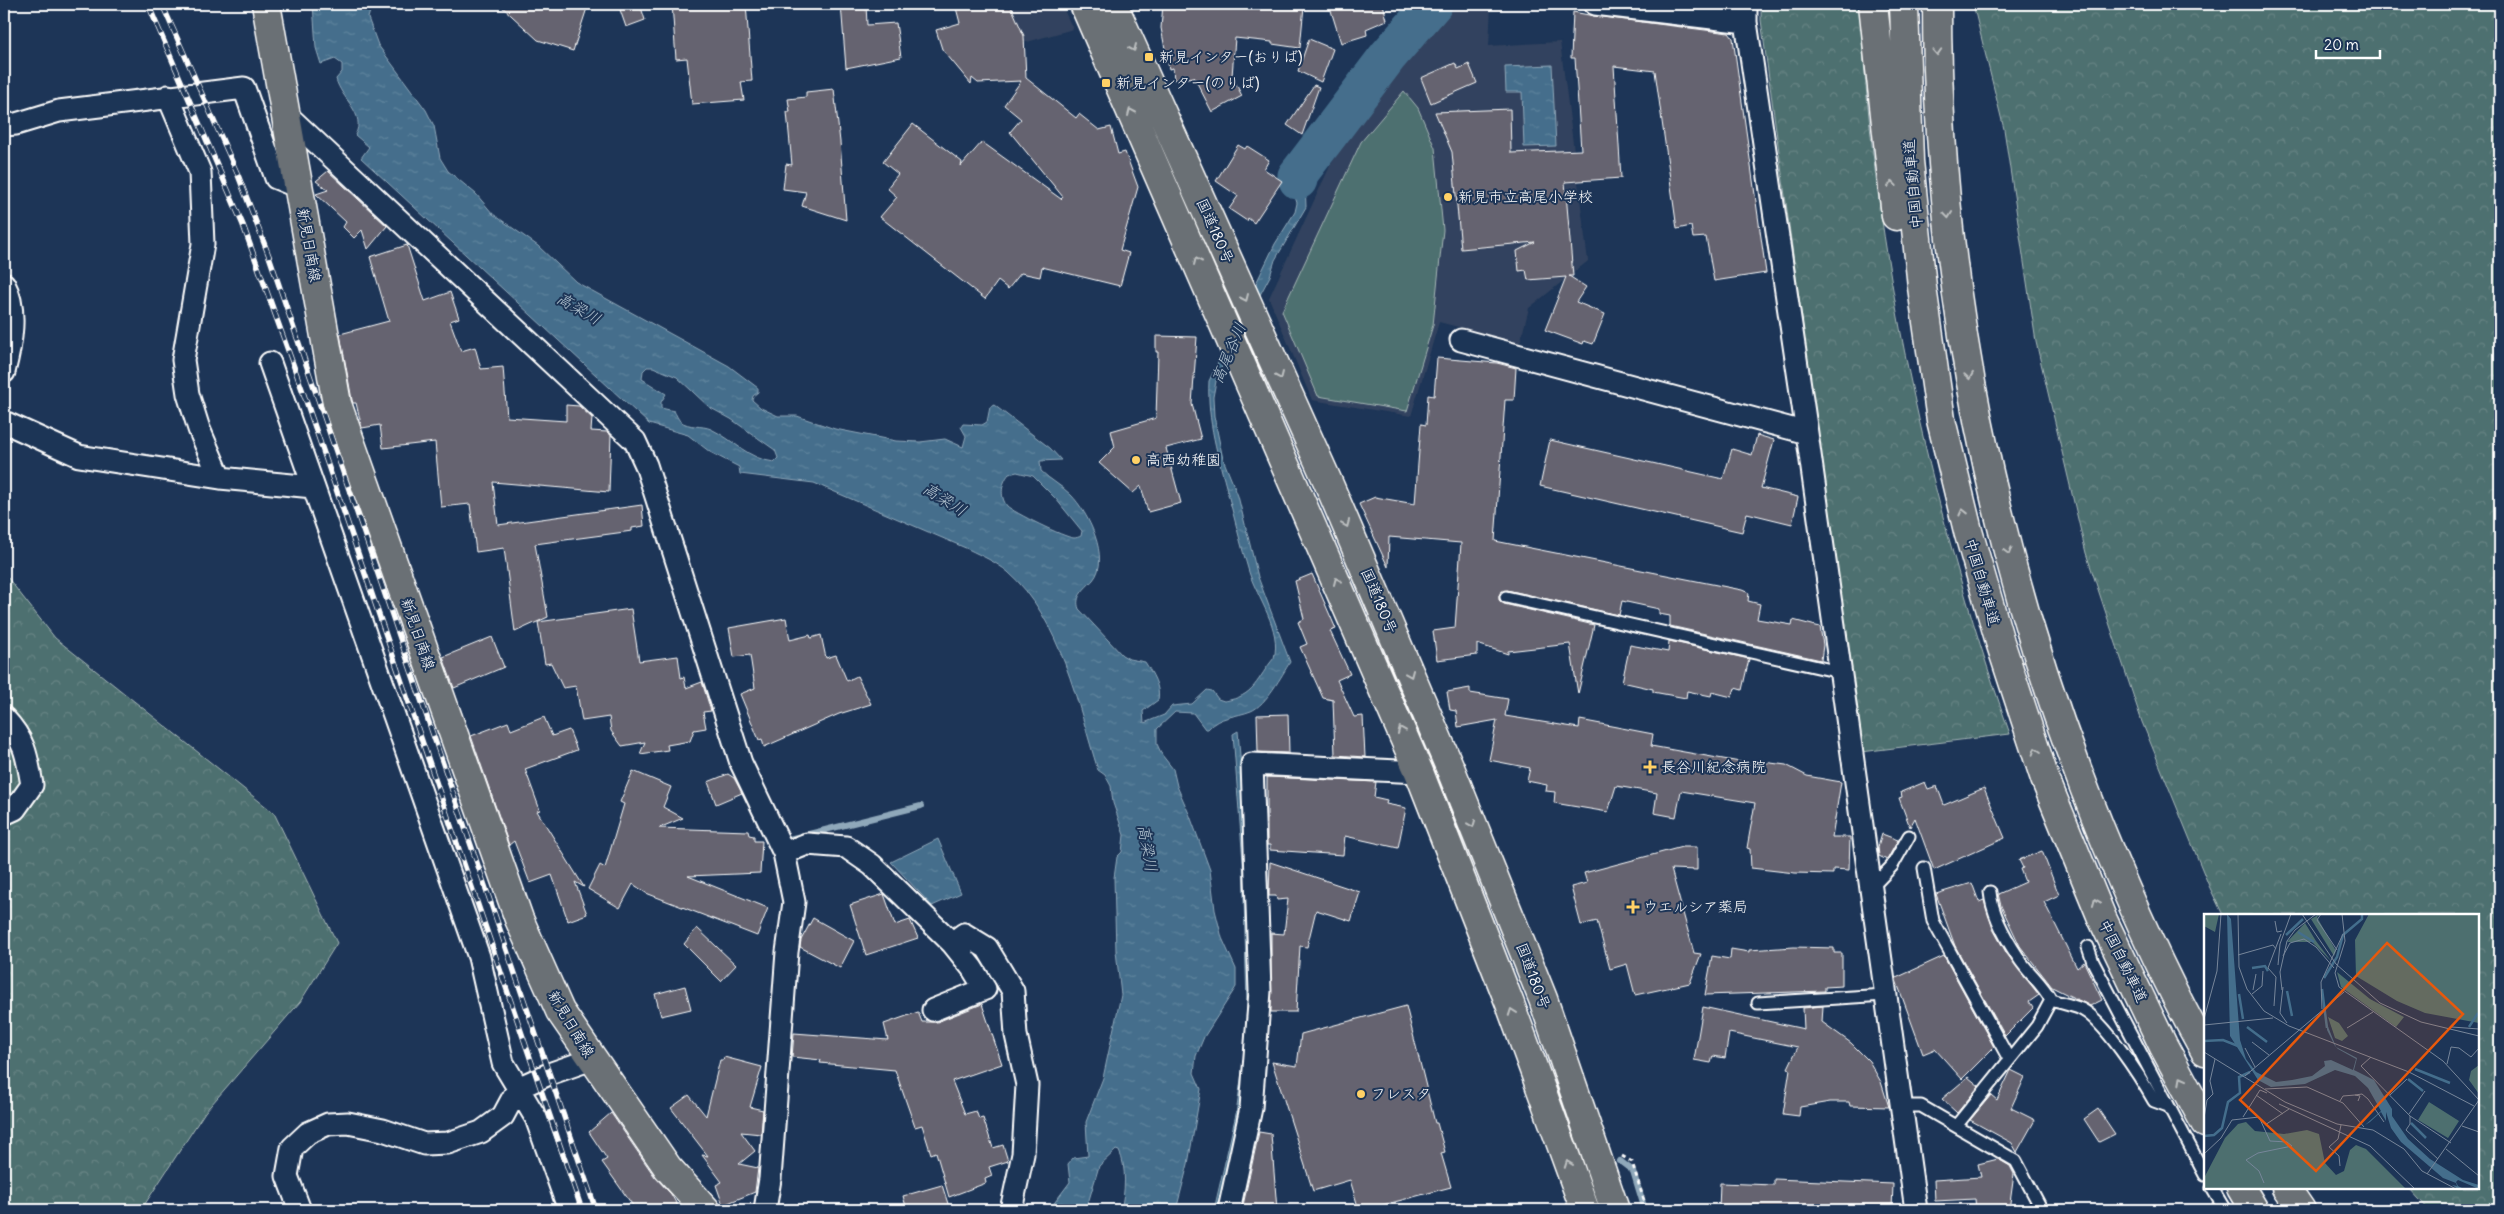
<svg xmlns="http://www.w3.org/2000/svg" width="2504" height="1214" font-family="Delius,'Klee One',sans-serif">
  <defs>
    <pattern id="forest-crowns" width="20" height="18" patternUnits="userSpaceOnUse" patternTransform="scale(1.25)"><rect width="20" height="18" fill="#4d6f6f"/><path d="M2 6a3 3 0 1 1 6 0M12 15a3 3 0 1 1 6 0" fill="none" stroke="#688585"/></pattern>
    <pattern id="water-ripples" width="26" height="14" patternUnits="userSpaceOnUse" patternTransform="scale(1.25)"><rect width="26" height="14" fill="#446e8c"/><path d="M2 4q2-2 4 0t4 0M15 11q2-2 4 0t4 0" fill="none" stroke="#60849d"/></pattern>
  </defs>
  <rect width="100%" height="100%" fill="#1d3557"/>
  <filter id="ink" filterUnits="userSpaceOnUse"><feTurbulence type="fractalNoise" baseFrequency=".02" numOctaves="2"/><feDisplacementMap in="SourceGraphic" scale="10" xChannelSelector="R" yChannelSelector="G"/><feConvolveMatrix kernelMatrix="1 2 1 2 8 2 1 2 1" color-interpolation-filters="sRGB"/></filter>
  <g filter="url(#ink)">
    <path fill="#33435e" d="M973,4H1061L1073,29L988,53Z
      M1448,4H1491L1489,46L1560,42L1588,261L1529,308L1520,343L1439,322L1411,416L1312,400L1269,298L1331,164L1401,57Z"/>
    <path fill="url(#forest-crowns)" stroke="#a6b7b7" d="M1761,4H1860C1874,254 1927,497 2010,734L1861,752L1761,20Z
      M1973,4H2500V1210H2429L2409,1188H2478V915H2223L2209,886L2142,722L2086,553L2036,342L2004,129Z
      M4,573L55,638L274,813L337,943L300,1002L205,1112L141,1210H4Z"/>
    <path fill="#4d6f6f" stroke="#a6b7b7" d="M1404,91L1418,108L1435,148L1443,230L1433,325L1407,411L1318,396L1282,311L1361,142Z"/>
    <path fill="url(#water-ripples)" stroke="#8fa8ba" fill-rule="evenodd" d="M313,4H372L368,18L378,45L426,110L434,126L440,158L448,171L476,194L493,214L538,246L576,282L729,366L758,388V392L753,396L752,400L761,408L778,416H797L835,429L896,441L920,442L945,439L963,447L966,436L961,427L963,424L982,425L987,422L990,407L994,405L1050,448L1061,460L1040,461L1041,471C1050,480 1062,486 1071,495C1088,512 1111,559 1093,580C1085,589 1074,596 1079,609L1122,655L1129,659L1145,662C1152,673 1161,687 1158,700L1143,711L1144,723L1164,715L1172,706L1192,704L1207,690L1212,691L1218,699L1224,701C1255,697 1257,678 1274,658C1282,629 1257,598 1249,572C1241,546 1235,520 1228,494C1218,456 1207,421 1209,381L1275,244L1295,212L1297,203L1289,178L1321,135L1335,140L1308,173L1305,181L1306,207L1275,260L1270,276L1217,376L1213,397L1214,416L1223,459L1238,496L1258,577L1290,662C1282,675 1266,705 1251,711C1236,717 1219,716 1208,729H1205L1193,713L1175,712L1157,729V744L1162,755L1173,769L1177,786L1190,816L1210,870L1215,910L1222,938L1236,969V987L1204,1037L1196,1056L1194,1073L1201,1089L1188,1164L1176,1210H1121C1125,1193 1127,1167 1119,1151L1116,1150L1099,1166L1086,1210H1049L1070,1182L1068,1164L1073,1158L1088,1156L1086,1122L1103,1078L1121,995L1116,951L1114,878L1117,857L1122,852L1124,835L1113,803L1111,786L1105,775L1098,770C1078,706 1060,617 1008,572C996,562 982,556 968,549L814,483L740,474L739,467L710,452L688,435L649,424L361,158L369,147L355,135C367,114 341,99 336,79L342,72V64L335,59L321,64L316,48ZM647,367H653L677,377L709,407L731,419L775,450L778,458L774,462C748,459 734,440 711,429C702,425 689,428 680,421C678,419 676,414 674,411L661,408V402L666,394L642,379L643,371ZM1017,472L1033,476L1056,499L1082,531L1081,536C1079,537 1076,538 1074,538C1065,538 1013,512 1007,506C999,496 1002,482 1009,474Z
      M1552,65L1556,146L1524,147L1522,92H1506L1505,67Z
      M1238,731L1248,853L1253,959L1249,1066L1220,1210H1214L1236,1114L1243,1065L1247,1006L1243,862L1233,734Z
      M938,839L961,893L932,906L891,862Z"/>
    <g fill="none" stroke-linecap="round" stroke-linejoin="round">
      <path stroke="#8fa8ba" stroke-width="6" d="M789,839L921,806
        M1620,1161L1633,1171L1645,1210"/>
      <path stroke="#446e8c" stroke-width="39" d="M1298,180L1297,176L1388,56L1433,4"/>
    </g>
    <path fill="#656470" stroke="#fff" d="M499,4H573L587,8L573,51L538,40Z
      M618,4H640L645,20L626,27Z
      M672,4H746L752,81L741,82L744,100L692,104L687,58L676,59Z
      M841,4H866L867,25L896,23L901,57L846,68Z
      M955,4H1010L1024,36L1026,78L1076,118L1079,114L1099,130L1111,127L1118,154L1125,152L1138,187L1120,250L1129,253L1120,286L1042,267L1040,277L1021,273L1008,289L998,281L985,299L880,217L897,197L887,188L898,174L883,162L913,124L962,162L961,166L982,142L1061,199L1063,197L1010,132L1021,119L1004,105L1021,81L978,83L972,78L971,84L942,49L936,30L960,23Z
      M1163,4H1299V6H1304L1300,48L1272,44V42L1235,38L1232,76L1242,96L1212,112L1194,77L1174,80L1173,68L1169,69L1161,28Z
      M1329,4H1383L1387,20L1366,29L1367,35L1341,43Z
      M1573,12L1594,16L1729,33L1733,38L1766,273L1714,281L1706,237L1693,238L1691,226L1677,229L1655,71L1614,66L1621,178L1565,182L1573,276H1569L1586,287L1576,302L1605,314L1593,344L1584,341L1583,344L1545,330L1566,277L1528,280L1526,270L1519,271L1517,251L1535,242L1461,249L1452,152L1435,112L1510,109L1511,153L1581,150L1575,58H1571Z
      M1309,39L1333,49L1321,82L1298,71Z
      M1455,63L1458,69L1469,64L1477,83L1431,103L1421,78Z
      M1314,85L1319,87L1302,135L1287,125Z
      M834,89L840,142L846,220L802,206L806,192L783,189L786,164L792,165L787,112H790L788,99L806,97V92Z
      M1238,145L1245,149L1247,146L1269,160L1264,169L1282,181L1254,223L1248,218L1247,221L1229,209L1238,196L1216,181Z
      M328,171L387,226L368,249L362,230L354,238L343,227L346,222L316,194L328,190L316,181Z
      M407,245L425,301L450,292L459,318L450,321L461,351L475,347L481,369L503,367L507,417L566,421V405L579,406L592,418L591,431L607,432L611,435L609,492L493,482L498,525L642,505L644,526L632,528V531L535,544L548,617L515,632L504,548L476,552L470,504L441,507L435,442L383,448L380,425L362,428L356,403H353L352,400L340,334L389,321L370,257Z
      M1156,336L1197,337L1192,404L1201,439L1166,448L1181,503L1148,512L1141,486L1133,493L1099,463L1115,447L1111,431L1156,418L1158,352H1156Z
      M1437,358L1497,363L1516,368L1514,400H1505L1495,541L1742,590L1749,593L1748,601L1760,604L1757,619L1792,625L1793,620L1820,627L1823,645L1821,660L1670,626V616L1659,614V609L1622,601L1619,615L1507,590L1499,595V600L1504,604L1594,625L1578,694L1570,644L1508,651V654L1477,644V655L1437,660L1433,631L1455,628L1461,543L1389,537L1388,567L1359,504L1375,497L1415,504L1421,424L1426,425L1428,395L1434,396Z
      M1757,435L1774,440L1761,488L1798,497L1792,524L1747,513L1742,532L1540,486L1550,440L1723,479L1732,449L1752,455Z
      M1312,574L1336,629L1330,631L1350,674L1337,680L1354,717L1363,716L1365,757L1335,755L1333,700L1323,698L1300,647L1307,644L1298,622L1304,619L1295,581Z
      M631,609L639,661L678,656L681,678L684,677L686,688L702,682L711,711L703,712L706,728L694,730L690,741L667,745L668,750L640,754L645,742L622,746L611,731L609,717L582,721L576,686L563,688L551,663L545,664L538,622Z
      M786,618L790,640L810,635L811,638L821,635L826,658L836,655L847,681L857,676L871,704L839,714L764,747L762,739L759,740L740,694L755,688L750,655L734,657L729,628Z
      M492,637L504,667L454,688L443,657Z
      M1669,641L1749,659L1742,690L1735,688L1732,697L1712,692L1711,696L1687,691L1686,698L1653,692V689L1622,682L1630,645L1668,652Z
      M1470,688V693L1508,699L1505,716L1579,728L1580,720L1653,734L1651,746L1762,766L1763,762L1786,765L1807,776L1841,782L1832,837H1850L1849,870L1833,869V874L1795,873L1751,868L1750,849L1747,848L1755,803L1681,791L1676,817L1654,813L1657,793L1616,786L1608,812L1554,803L1555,792L1546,791L1547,785L1527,781L1530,768L1489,760L1497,720L1458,727L1456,711L1450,710L1447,692Z
      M1288,714L1289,753L1258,752L1257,715Z
      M544,717L552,736L569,730L577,750L525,769L540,810L537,811L584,887L575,882L587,914L568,921L552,875L530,883L514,841L509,845L471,736L508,722L511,730Z
      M633,771L671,787L663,807L683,818L659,828L748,831L749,835L754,836V841H762L760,873L688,876L768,908L757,936L646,893L633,884L620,908L588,889L600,865L605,868L624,804L620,802Z
      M728,774L734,778L742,793L716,804L708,782Z
      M1267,777L1376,782L1374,797L1387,800L1386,804L1406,808L1398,848L1345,836L1343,855L1270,850V845H1267Z
      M1925,782L1928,789L1937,786L1944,805L1984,788L2005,838L1934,870L1915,818L1910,827L1899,798L1902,797L1901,792Z
      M1882,834L1898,840L1887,860L1879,856L1878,847Z
      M1682,847H1697V870L1671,869L1694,953L1701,954L1690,983L1635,995L1627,964L1610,969L1597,921L1581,925L1571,887L1587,883L1584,873Z
      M2042,851L2059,895L2044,902L2077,968L2084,962L2102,1000L2090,1006L2052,987L2020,946L2001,906L1998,894L2025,882L2020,869L2023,868L2019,860Z
      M1270,862L1360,892L1351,921L1316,910L1307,947L1300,946L1296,1012H1271V933L1284,934L1288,899L1277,900L1276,896H1269Z
      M1972,883L1979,902L1984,900L1993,929L2007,954L2039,995L2029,1002L2033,1008L2005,1036L1955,946L1936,894Z
      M884,894L895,925L910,920L918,938L866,955L850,905Z
      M813,918L854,941L840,968L800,947L801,940Z
      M697,928L736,965L721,981L684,944Z
      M1794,947L1834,948V953H1842V986L1825,987V991L1705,995L1712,956L1730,959L1731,949L1749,952V950Z
      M1944,956L1994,1047L1962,1079L1935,1049L1923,1054L1896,980V978Z
      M685,986L691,1009L661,1016L655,994Z
      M982,1004L1002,1064L952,1081L965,1114L976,1111L979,1119L983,1118L993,1148L1003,1145L1008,1161L989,1167L992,1176L985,1179L986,1183L949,1197L936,1152L931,1154L922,1125L915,1127L895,1070L820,1063L821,1060L792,1057L794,1033L888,1040L884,1024L918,1012L922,1022H937Z
      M1406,1006L1435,1123H1437L1445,1152L1441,1153L1451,1187L1383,1205L1385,1210H1359L1350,1180L1313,1191L1272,1062L1297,1066L1301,1034Z
      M1823,1006L1822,1022L1851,1043L1869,1061L1881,1082L1889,1107L1850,1106L1849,1102H1830L1800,1107L1799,1116L1783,1114L1790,1069L1788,1068L1798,1047L1729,1033L1725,1058L1713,1056L1711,1063L1694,1060L1703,1007L1804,1029L1803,1008Z
      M724,1057L762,1067L750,1107L763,1110L761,1134L741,1132L755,1151L739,1164L758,1168L755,1192L723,1205L716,1185L722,1182L702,1155L708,1156L671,1108L689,1095L706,1116L720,1060H723Z
      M2011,1070L2025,1077L2011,1108L2035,1120L2017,1152L2012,1143L1970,1120L1991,1095L1997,1100Z
      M1968,1077L1979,1086L1957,1113L1942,1099Z
      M2098,1109L2115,1134L2099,1142L2084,1119Z
      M611,1113L655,1177L671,1194L680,1210H636L602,1162L607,1159L589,1132Z
      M1259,1132L1271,1134L1277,1210H1242Z
      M1998,1159L2010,1166L2014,1174L2009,1210H1976L1975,1199L1935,1201L1934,1180L1981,1177L1978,1164Z
      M1774,1179L1893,1184L1892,1210H1719L1720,1183L1774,1185Z
      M942,1185L950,1210H907L903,1196Z"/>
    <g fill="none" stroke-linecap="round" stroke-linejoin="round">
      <g stroke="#fff" stroke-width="15">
        <path id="lane" d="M1506,597L1840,672
          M1924,868L1933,921L2009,1059
          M1871,888L1892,866L1909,836
          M1990,892C1992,913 2006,939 2018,957C2027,972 2042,983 2051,1000C2061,1003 2072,1005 2081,1009C2104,1020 2141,1078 2154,1101L2168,1106
          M2088,947L2093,962L2205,1175
          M1758,1003L1885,995
          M1901,1106H1921L2016,1161L2042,1210
          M1956,1126L2037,1026L2051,1000
          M2212,1188L2225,1210"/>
      </g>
      <g stroke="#fff" stroke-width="25">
        <path id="street" d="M1595,4L1746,22
          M1746,4V22L1807,433L1916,1210
          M168,96L200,172L203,244L183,360L188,394L199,429L220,478
          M288,116L635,441L646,465L741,763L784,853L794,902L787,952L770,1179L765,1210
          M4,125L16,124L59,111L244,88L276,178L298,187
          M4,284C18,310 11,345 4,372
          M1461,340L1807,433
          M270,363L479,957L503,1063L536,1118L569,1210
          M4,422L79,456L220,478L313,487
          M4,718C25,740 27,756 32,785L15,809L4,814
          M784,853L807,844L846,847L872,865L952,943L972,968L985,989L933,1010
          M952,943L964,934L987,948L1013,991L1016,1035L1027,1085L1023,1154L1011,1210
          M300,1210L287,1176L292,1148L308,1133L328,1124L348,1123L383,1130L424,1144L448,1143L481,1132L503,1116L518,1088L549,1074L592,1059
          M1229,1210L1251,1108L1260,991L1252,764L1419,772"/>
      </g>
      <g stroke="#fff" stroke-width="31">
        <path id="primary" d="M266,4L337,404L519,919L560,1011L668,1168L706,1210"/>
      </g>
      <g stroke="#fff" stroke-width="31">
        <path id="highway" d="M1084,4L1419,772L1510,1004L1585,1210
          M1113,4L1327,480L1451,770L1543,999L1615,1210
          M1873,4L1896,216
          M1904,4L1909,161L1922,287L1941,420L1968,531L2000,642L2045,779L2102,918L2163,1045L2205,1123
          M1937,4C1937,287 1994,566 2100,828C2131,904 2165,980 2205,1051
          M2241,1188L2254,1210
          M2286,1188L2301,1210"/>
      </g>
      <path stroke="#fff" stroke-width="3" stroke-dasharray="4 4" stroke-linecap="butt" d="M1622,1156L1632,1162L1647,1210"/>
      <use href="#lane" stroke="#1d3557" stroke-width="11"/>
      <use href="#street" stroke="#1d3557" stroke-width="21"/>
      <use href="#primary" stroke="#6a7074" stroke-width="28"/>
      <use href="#highway" stroke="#6a7074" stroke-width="28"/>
      <g stroke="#fff" stroke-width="5.5">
        <path id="rail" d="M148,4L243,225L303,392L582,1210
          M162,4L238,175L269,256L596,1210"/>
      </g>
      <use href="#rail" stroke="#1d3557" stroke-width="4" stroke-dasharray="11" stroke-linecap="butt"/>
    </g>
    <defs><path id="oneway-chevron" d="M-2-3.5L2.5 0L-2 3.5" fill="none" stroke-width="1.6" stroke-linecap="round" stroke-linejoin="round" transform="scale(1.25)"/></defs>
    <g stroke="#bcbfc0">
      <use href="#oneway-chevron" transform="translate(1133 48) rotate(66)"/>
      <use href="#oneway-chevron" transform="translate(1937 52) rotate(87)"/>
      <use href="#oneway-chevron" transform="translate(1131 112) rotate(-114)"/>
      <use href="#oneway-chevron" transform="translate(1892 184) rotate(-97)"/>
      <use href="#oneway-chevron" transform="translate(1948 215) rotate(84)"/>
      <use href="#oneway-chevron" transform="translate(1197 261) rotate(-114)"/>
      <use href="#oneway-chevron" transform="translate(1245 298) rotate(66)"/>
      <use href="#oneway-chevron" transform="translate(1280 376) rotate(66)"/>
      <use href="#oneway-chevron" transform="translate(1969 376) rotate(81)"/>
      <use href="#oneway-chevron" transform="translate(1963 512) rotate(-104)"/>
      <use href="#oneway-chevron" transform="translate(1346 524) rotate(67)"/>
      <use href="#oneway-chevron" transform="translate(2008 551) rotate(74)"/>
      <use href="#oneway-chevron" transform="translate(1337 581) rotate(-113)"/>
      <use href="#oneway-chevron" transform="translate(1410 674) rotate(67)"/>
      <use href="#oneway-chevron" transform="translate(1401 730) rotate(-113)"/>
      <use href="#oneway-chevron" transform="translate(2036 751) rotate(-108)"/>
      <use href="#oneway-chevron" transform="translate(1472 824) rotate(68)"/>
      <use href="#oneway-chevron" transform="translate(2096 902) rotate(-112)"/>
      <use href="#oneway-chevron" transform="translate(1512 1012) rotate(-110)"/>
      <use href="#oneway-chevron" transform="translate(2182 1080) rotate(-118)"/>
      <use href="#oneway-chevron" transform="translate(1568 1164) rotate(-110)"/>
    </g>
  </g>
  <g fill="#ffd166" stroke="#1d3557" stroke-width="2">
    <rect x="1144" y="52" width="10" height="10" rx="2.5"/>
    <rect x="1101" y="78" width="10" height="10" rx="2.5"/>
    <circle cx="1448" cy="197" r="5"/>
    <circle cx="1136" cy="460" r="5"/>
    <path d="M1647.5 759.5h5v5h5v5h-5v5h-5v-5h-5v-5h5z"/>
    <path d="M1630.5 899.5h5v5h5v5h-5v5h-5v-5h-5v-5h5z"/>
    <circle cx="1361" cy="1094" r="5"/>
  </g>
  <g text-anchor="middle" stroke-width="4" stroke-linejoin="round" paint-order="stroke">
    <g font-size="15" fill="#fff" stroke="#1d3557" text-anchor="start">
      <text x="1159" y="62">新見インター(おりば)</text>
      <text x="1116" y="88">新見インター(のりば)</text>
      <text x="1458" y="202">新見市立高尾小学校</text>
      <text x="1146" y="465">高西幼稚園</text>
      <text x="1661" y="772">長谷川紀念病院</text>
      <text x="1643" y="912">ウエルシア薬局</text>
      <text x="1371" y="1099">フレスタ</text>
    </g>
    <g font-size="15" fill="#fff" stroke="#1d3557">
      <text transform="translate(1913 184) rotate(-95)" y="5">中国自動車道</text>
      <text transform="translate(1215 231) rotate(66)" y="5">国道180号</text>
      <text transform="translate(309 245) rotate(80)" y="5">新見日南線</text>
      <text transform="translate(1982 582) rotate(74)" y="5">中国自動車道</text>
      <text transform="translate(1379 601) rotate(67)" y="5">国道180号</text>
      <text transform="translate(418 634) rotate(71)" y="5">新見日南線</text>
      <text transform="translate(2123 961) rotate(64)" y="5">中国自動車道</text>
      <text transform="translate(1533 976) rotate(69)" y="5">国道180号</text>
      <text transform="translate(571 1024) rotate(59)" y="5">新見日南線</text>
    </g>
    <g font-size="16" font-style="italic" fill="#b4c5d1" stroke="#1d3557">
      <text transform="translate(579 308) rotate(30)" y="6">高梁川</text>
      <text transform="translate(1228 353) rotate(-67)" y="6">高尾谷川</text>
      <text transform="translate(945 499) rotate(32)" y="6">高梁川</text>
      <text transform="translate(1148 848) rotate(80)" y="6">高梁川</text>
    </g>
  </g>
  <g transform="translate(2204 914)">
    <rect width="275" height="275" fill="#1d3557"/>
    <path d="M116,0L113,3L132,37L130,42L107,5ZM101,9L112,27L127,47L108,28H83Z" fill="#4d6f6f"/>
    <path d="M0,0H15L11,18L0,12ZM165,0H275V109L221,99L193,87L152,62L151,26ZM133,58L166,85L200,103L192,113L137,73ZM275,151V180L265,166L267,157ZM42,208L51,217L80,220L103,216L115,220L121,249L132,261L140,257L146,236L152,231L162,235L202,275H0V264L21,224L34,210Z" fill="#4d6f6f"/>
    <path d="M124,103L135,109L144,122L138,127L131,124ZM225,188L255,207L244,224L214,206Z" fill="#4d6f6f"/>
    <path d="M23,0L27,5L36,126L42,145L52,158L72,168L88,166L108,162L121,152L120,147L127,146L149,156L152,145L134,135L131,132L123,116V110L132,133L153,144L150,156L170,166L188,195V202L204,225L226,245L259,266L275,271V275L254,266L252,268L254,272L260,275H254L248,271L253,272L252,269L239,264L197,228L187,214L182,198V207L177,198L166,208L161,211L177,197L164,174L151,162L131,156L101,170L67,173L54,166L26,122Z" fill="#446e8c"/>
    <path fill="none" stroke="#446e8c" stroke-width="2.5" d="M94,18L110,28M82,21L99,5M48,54L61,52L64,57M120,64L133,43L139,21L158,5V0M118,75L123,114M83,77L88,102M35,80L39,105M43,113L63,128M265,113L274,99M0,127L19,126L34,132M211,155L246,169M204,165L219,177M207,209L222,224M0,222L10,221L18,214L24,188L36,179L35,163L46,158"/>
    <path fill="none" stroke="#77869a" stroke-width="1" d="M34,0L35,53L43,75L60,97L85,112L205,158L270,192M98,0L132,50L176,89L217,108L275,122M117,0L113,6L133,36M138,0L141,27L131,59L135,73L239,147L275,186L223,260M71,7L73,18L78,17M34,41L69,31L72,35M79,42L86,29L100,25L112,33L130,54M74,51L76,30L87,0M79,73L76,99L83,109M49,76L52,60M78,76L76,58L83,27L91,16L112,0M48,80L58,72L59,57M70,92L72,63L64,54L77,20M118,95L117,68L139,20M0,105L13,57L17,0M0,111L69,104M248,113L275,115M143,114L169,98M48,128L65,141M41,134L51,153M0,138L81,188L133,210L169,216L200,235L218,257L252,275M167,143L157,152L206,202L247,229M243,150L247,133L255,134L267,143L275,134M41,162L140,78M61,175L103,173L139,189L160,213M52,181L79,200M151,181L158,180L164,185L180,208M186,181L203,165M136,187L139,182L151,181L156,182L154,187M75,190L166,232L211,275M205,200L221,177M206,202V210L202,216L234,245M39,203L56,176L63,179M0,204L3,186L9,180L6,167L11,145M61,211L85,195M258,212L275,218M242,235L275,262M0,240L17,224L28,206L55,203L66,227L83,228L88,232L54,239L42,246L55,257L60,269M136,252L135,242L125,233L134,225L137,211"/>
    <path fill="#e8590c" fill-opacity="0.15" stroke="#e8590c" stroke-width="2.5" d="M183,29L259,100L112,257L36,186Z"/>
    <rect width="275" height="275" fill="none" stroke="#fff" stroke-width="2.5"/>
  </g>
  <rect width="2504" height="1214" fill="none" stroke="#1d3557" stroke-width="20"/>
  <rect x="10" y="10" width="2484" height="1194" fill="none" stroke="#fff" stroke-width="2" filter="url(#ink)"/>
  <path d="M2316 50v8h64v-8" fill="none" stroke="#ffffff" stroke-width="2.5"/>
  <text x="2324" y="50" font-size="15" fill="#ffffff" stroke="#1d3557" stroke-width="4" paint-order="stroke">20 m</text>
</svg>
